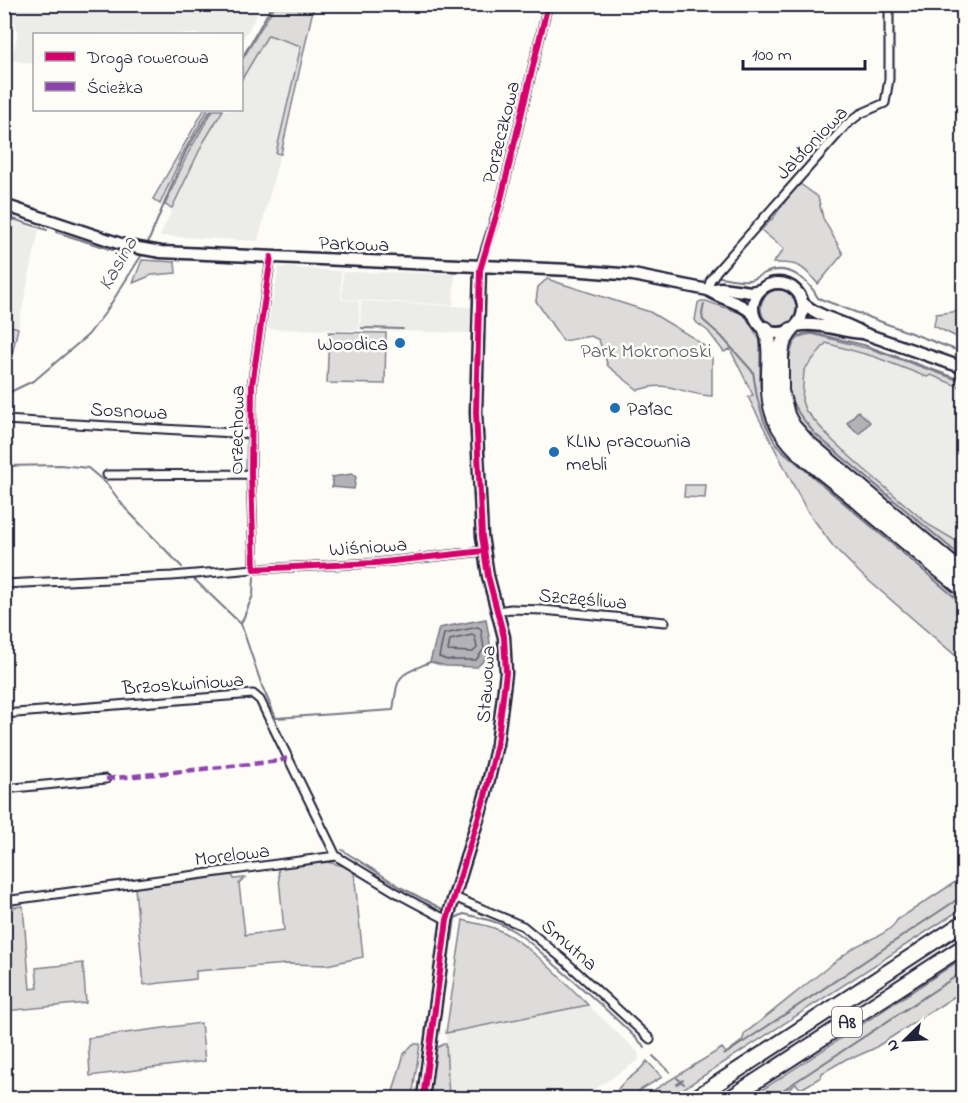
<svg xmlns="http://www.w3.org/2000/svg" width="968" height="1103" font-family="'Indie Flower',sans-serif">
  <rect width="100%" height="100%" fill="#fdfcf7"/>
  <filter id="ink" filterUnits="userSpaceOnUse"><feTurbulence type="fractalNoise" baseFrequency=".0167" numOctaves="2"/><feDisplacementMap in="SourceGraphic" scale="12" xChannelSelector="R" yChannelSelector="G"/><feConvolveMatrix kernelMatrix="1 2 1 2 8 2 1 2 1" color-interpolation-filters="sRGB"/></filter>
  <g filter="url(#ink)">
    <path fill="#ecece9" d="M12,4L263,5L242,40V34H34V64L12,60L18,31L10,13Z
      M268,35L301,46L276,153L280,154L258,241L160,236L203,143L223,110H242V79Z
      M5,217L39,230L18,328L5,324Z
      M279,267L341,271V300L359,301V330L267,329Z
      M343,272L455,273L453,305L342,299Z
      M361,301L472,307L470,333L360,330Z
      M826,343L963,387V545L929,525L858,464L833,441L805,410L802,401L804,370Z
      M588,1005L638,1052L639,1060L581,1098H449L446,1033Z"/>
    <path fill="#dddcdb" stroke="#807f8b" stroke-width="1.5" d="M275,5H314L281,154L276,153L301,46L268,35L242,79V60Z
      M204,110H208L184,151L160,204L153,199Z
      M213,110H223L203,143L172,208L165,205L188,153Z
      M799,183L818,197L823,218L843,254L818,284C802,265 798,262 773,263L784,249L761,230L773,218Z
      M142,260L175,262L176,273L152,275L133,283Z
      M547,279L650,312L692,337L704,346L712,358V396C682,395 669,379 638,390L608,366L599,340L591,336L563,341L536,301L538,287Z
      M761 308a18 18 0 1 1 36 0a18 18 0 1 1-36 0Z
      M701,301H706L744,314L760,340V386L765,412L770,424L789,451L963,598V662L861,574L833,546L806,509L748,397L753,395L730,349L724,352L708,331L697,323L695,320L698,303Z
      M960,311L963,318V340L934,326L936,314Z
      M5,324L18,328L5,386H4Z
      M329,332L386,333L385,384L327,383Z
      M812,334L874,350L963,382V391L960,387L931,375L927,377L875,357L826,343L804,370L802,401L805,410L833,441L858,464L929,525L963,545V568L813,441L794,417L788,400L786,357H790C792,342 797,335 812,334Z
      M685,485H706L705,498L684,497Z
      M327,862L344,866L354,872L363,957L327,965L288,964L196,971V979L144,985L135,888L232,875L234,879L245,878L239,884L245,935L284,930L278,868Z
      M963,877V908L669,1098H641L722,1048L726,1053L742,1041L745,1033C782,1005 817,974 855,947C868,939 890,934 897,920Z
      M23,906L30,989L38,988L36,968L83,963L86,1003L5,1011V908Z
      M463,920C472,923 482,924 491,927C524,938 563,980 588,1005L446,1033Z
      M963,958V991L873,1049L855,1057L848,1058L822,1073L821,1077L801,1089L796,1084L779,1096L780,1098H750Z
      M201,1023L205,1061L90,1076L88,1038Z
      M413,1044H420L412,1098H391L404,1054Z
      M444,1044H446L449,1098H429L436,1048Z
      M647,1061L662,1077L627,1098C620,1099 619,1095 618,1089C625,1078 638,1075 647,1061Z"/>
    <path fill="#b2b2b7" stroke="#787885" stroke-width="1.5" d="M858,411L870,422L859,434L847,423Z
      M352,474L356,477L354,489L332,487V477Z
      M486,619C489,642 497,650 477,667L446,666L430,662L439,628Z"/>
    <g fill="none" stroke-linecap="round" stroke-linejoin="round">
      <path stroke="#5c5c6d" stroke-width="1.5" d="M478,627L481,629L484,649L476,660H447L439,657L444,634Z
        M472,635L475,637L477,648L473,652L448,651L450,640Z"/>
      <path stroke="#787885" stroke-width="2" d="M242,58L273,4
        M4,216L47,230
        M56,232L125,254
        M147,245L186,151L211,110
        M720,277C729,278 739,281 748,280C755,280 759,275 765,273C788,263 808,279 818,298L964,353
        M704,304L702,314L703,320L721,336L753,372L757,397L764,421L775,442L784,452L964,605
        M362,328L403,329
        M964,381L864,345L812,333C782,331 785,379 791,399C796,413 807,423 815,434L964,559
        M4,395L35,380L88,335L105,313L143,253
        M4,466L60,465L88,468L107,484L125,508L182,567
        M194,579L241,624L262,686L276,718L393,710C399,673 395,678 430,662
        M241,624L253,595L254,577
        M342,850L402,888L442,909
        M452,940L455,918L464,914C480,918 498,921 512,930C528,939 541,953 555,965C586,991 616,1018 645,1047
        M724,1055L964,895
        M653,1056L670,1072
        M677,1078L684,1084
        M677,1084L683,1080
        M777,1094L964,971"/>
      <g stroke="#22223b" stroke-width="11">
        <path id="street" d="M480,266L500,203L548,4
          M708,290L710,281L717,271L846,125L860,114L885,103L889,79V4
          M4,420L251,434
          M107,475L251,474
          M254,569L251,474L252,385L271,257
          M4,584L172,576L254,569L375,563L484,551
          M497,611L511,609L543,610L665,622
          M4,714L253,694L260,700L336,856
          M4,789L106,779
          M454,897L523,926L564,960L650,1039
          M4,901L336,856L402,896L447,920"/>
      </g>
      <g stroke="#22223b" stroke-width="15">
        <path id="secondary" d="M4,205L127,246L161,252L571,270L633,275L708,290L721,288L751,292L760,290
          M753 308a25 25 0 1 1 50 0a25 25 0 1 1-50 0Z
          M708,290C723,300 742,302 754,315
          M802,302C818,318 844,321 863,333L964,368
          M797,326C817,321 841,332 862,333
          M423,1098L447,920L485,796L497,744L506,673L504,637L488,576L482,536L476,412L480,266"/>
      </g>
      <g stroke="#22223b" stroke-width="18">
        <path id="highway" d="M766,329C775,358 762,388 775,419C788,450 823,472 848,493C886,526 925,558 964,590
          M791,330L783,343L781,354V391L787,415L793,426L807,442L964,574
          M695,1098L964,922
          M730,1098L964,946"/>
      </g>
      <use href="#street" stroke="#fdfcf7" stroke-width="7"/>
      <use href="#secondary" stroke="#fdfcf7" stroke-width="10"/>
      <use href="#highway" stroke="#fdfcf7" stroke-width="14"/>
      <path stroke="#8e44ad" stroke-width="4.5" stroke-dasharray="9 4.5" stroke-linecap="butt" d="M106,779L280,761L287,758"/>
      <g stroke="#fdfcf7" stroke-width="10">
        <path id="cycleway" d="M271,257L252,385L251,474L254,569L375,563L484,551
          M423,1098L447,920L485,796L497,744L506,673L504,637L488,576L482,536L476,412L480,270L500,203L548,4"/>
      </g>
      <use href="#cycleway" stroke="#d6006c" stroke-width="6"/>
    </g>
  </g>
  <g fill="#1f6fb2" stroke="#fdfcf7" stroke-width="2">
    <circle cx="400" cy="343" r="6"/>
    <circle cx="615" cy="408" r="6"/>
    <circle cx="554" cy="452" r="6"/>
  </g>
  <g text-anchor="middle" stroke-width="5" stroke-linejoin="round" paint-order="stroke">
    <rect fill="#fdfcf7" stroke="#646373" stroke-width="1.5" x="832" y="1007" width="30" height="30" rx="4.5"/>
    <g font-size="18" font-weight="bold" fill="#22223b">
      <text x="847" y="1028">A8</text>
    </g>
    <g font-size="20" fill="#22223b" stroke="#fdfcf7">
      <text transform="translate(500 132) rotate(-76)" y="7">Porzeczkowa</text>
      <text transform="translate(811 142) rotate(-46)" y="7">Jabłoniowa</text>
      <text transform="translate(354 243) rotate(2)" y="7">Parkowa</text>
      <text transform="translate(129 410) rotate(3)" y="7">Sosnowa</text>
      <text transform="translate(236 430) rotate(-89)" y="7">Orzechowa</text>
      <text transform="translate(368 546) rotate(-4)" y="7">Wiśniowa</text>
      <text transform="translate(583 598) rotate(5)" y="7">Szczęśliwa</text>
      <text transform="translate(183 683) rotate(-4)" y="7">Brzoskwiniowa</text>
      <text transform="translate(485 684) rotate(-86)" y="7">Stawowa</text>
      <text transform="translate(232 854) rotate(-7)" y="7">Morelowa</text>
      <text transform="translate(570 944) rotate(41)" y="7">Smutna</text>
    </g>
    <g font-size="20" fill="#22223b" stroke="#fdfcf7" text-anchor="start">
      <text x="388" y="350" text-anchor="end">Woodica</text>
      <text x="627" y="415">Pałac</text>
      <text x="566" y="447">KLIN pracownia<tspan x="566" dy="23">mebli</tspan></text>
    </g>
    <g font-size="20" fill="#5a5a6b" stroke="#fdfcf7">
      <text x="646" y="357">Park Mokronoski</text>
    </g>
    <g font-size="21" font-style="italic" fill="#545466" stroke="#fdfcf7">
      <text transform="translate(117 263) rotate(-60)" y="7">Kasina</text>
    </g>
  </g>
  <rect width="968" height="1103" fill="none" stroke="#fdfcf7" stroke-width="24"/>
  <rect x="12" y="12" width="944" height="1079" fill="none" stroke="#22223b" stroke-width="2" filter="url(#ink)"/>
  <rect x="33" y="33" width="210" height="78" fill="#fdfcf7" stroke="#a5a5ac" stroke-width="1.5"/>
  <rect x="45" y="52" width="30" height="9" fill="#d6006c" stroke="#a5a5ac" stroke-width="1.5"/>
  <text x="87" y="63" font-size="18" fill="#22223b">Droga rowerowa</text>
  <rect x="45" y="82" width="30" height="9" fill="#8e44ad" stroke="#a5a5ac" stroke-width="1.5"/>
  <text x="87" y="93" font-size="18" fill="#22223b">Ścieżka</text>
  <g transform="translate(905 1040) rotate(246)" stroke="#fdfcf7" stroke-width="4.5" paint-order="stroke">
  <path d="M0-4.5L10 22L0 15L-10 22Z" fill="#22223b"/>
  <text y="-9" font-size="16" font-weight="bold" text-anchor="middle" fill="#22223b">N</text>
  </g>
  <path d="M743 60v9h122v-9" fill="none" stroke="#22223b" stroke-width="3"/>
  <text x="752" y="60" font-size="18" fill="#22223b" stroke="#fdfcf7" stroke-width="4.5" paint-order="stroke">100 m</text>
</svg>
